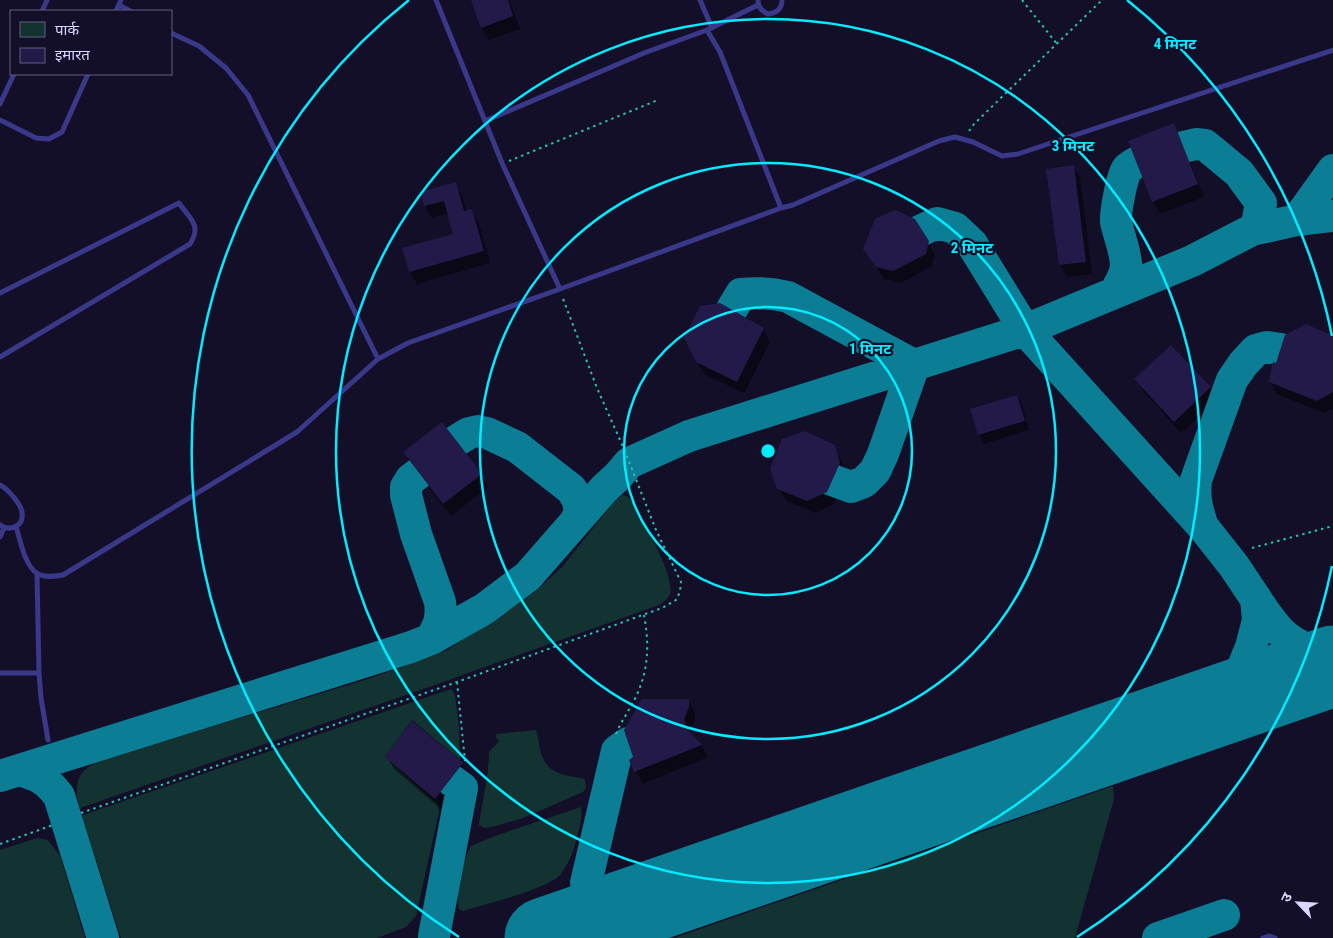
<svg xmlns="http://www.w3.org/2000/svg" width="1333" height="938" font-family="'Roboto Condensed','Noto Sans Devanagari',sans-serif">
  <rect width="100%" height="100%" fill="#130f29"/>
  <path fill="#123331" d="M622,495L627,496L631,500C640,516 676,577 670,594C668,599 663,602 659,605L429,687L80,808C75,796 75,777 86,769C89,766 93,764 97,762L371,678L447,650L539,588L563,566L613,503Z
    M451,689L453,691L455,696L459,727L460,760L412,720L385,757L434,801L438,804L439,812L416,916L406,927L377,938H121L83,819V815Z
    M536,730C539,739 539,750 543,758C549,775 571,776 585,779L586,788L583,792L523,818L496,826L485,828L479,825C482,800 489,777 489,752L499,741L495,736L497,734Z
    M1113,786L1114,799L1075,938H674Z
    M581,807C583,818 579,830 576,841C573,853 568,865 560,875C548,889 482,905 463,911L459,909C454,888 461,866 471,846L495,836Z
    M37,838L48,840L60,856L85,938H0V850Z"/>
  <path fill="#0007" d="M472,0H509L520,29L489,40L482,28Z
    M1173,125L1180,137L1204,197L1160,214L1153,202L1130,142Z
    M1073,166L1080,178L1092,274L1067,277L1060,265Z
    M455,183L462,196L467,212L471,211L479,223L490,263L417,284L410,272L455,234L449,213L432,218L425,206L421,193Z
    M914,220L935,254L932,266L901,283L884,279L864,249Z
    M763,329L770,342L744,393L704,374L697,361Z
    M1333,337V408L1324,413L1277,394L1270,381L1277,365Z
    M1171,346L1210,388L1217,400L1181,433L1143,391L1136,379Z
    M1017,396L1022,405L1029,430L984,444L979,435Z
    M834,446L841,459L846,476L834,504L815,513L786,501L778,488Z
    M404,453L481,475L488,487L451,516L411,465Z
    M688,700L695,712V720L690,732L691,735L701,745L708,757L643,784L631,761Z
    M387,757L462,764L469,776L442,810L394,769Z"/>
  <g fill="none" stroke-linecap="round" stroke-linejoin="round">
    <path stroke="#0b7d94" stroke-width="32" d="M1183,147L1196,144L1205,145L1210,149L1239,173L1261,203L1257,224L1252,230
      M1297,220L1333,170
      M922,230L937,223L955,228L972,244L1025,330L1204,528L1234,566L1256,599L1258,620L1251,647L1242,669L1222,704
      M1115,292C1120,283 1126,275 1126,264C1125,250 1119,236 1116,222C1115,214 1122,175 1127,169C1129,167 1134,164 1137,162
      M732,309L741,294C758,292 771,293 788,297L914,365L883,454L875,471L864,482L851,487L832,480
      M456,441L469,433L478,431L487,433L517,447L571,489L577,498L580,510L576,521
      M419,473L411,479L406,487V495L416,534L440,602C442,619 439,625 431,639
      M1203,527C1197,509 1194,499 1196,480L1232,380L1243,364L1256,350L1267,347L1281,349
      M1256,599C1264,611 1272,624 1283,634C1296,646 1316,653 1333,657
      M19,770C39,776 46,779 59,796L103,938
      M0,776L411,647L431,639L484,609L528,576L604,489L618,476L629,463L689,436L1025,330L1192,261L1252,230L1297,220L1333,216
      M586,883L617,751L628,743
      M611,915L620,938
      M434,936L462,788L451,780
      M1158,938L1224,915"/>
    <path stroke="#0b7d94" stroke-width="81" d="M545,938L1333,666"/>
  </g>
  <path fill="#231a4a" d="M471,0H508L513,16L481,28Z
    M1174,123L1198,184L1152,202L1128,141Z
    M1074,165L1086,262L1059,265L1046,169Z
    M456,182L464,211L472,209L484,251L409,272L402,248L453,234L444,201L424,206L420,192Z
    M895,210L915,219L929,241L926,254L893,271L876,267L863,249L875,219Z
    M720,303L764,328L737,382L696,362L684,338L700,306Z
    M1306,324L1333,336V392L1317,401L1269,382L1273,362L1276,363L1285,335Z
    M1171,345L1211,387L1174,422L1134,379Z
    M1017,395L1025,421L978,435L970,409Z
    M442,422L482,474L443,504L403,452Z
    M805,431L835,445L840,463L827,492L807,501L777,489L770,469L782,439Z
    M642,699H689V707L684,719L688,730L702,745L634,772L629,760L633,757L624,730Z
    M412,721L463,763L435,799L385,757Z"/>
  <g fill="none" stroke-linecap="round" stroke-linejoin="round">
    <path stroke="#2bbfb3" stroke-width="2" stroke-dasharray="2.5 4" stroke-linecap="butt" d="M1022,0L1057,44
      M969,131L974,124L1102,0
      M509,161L658,100
      M1252,548L1333,526
      M457,682L465,761
      M616,734C622,719 632,707 638,692C649,667 649,641 644,615
      M81,813L457,682L662,608L676,600L680,592L681,582L656,530L624,449L597,388L562,296
      M0,844L53,825"/>
    <path stroke="#3a3889" stroke-width="5" d="M436,0L502,163L560,289
      M700,0L712,28
      M758,0C758,7 761,11 768,14C776,13 782,9 782,0
      M119,5L130,11
      M42,11L47,0
      M116,11L121,0
      M707,30L720,52L781,208
      M171,33L199,46L226,68L248,95L378,359
      M0,104L14,74
      M0,120L36,138L49,139L62,132L88,74
      M485,121L644,53L707,30L758,5
      M0,293L179,203C190,219 202,225 190,244L0,357
      M0,485C7,488 22,505 22,513C24,526 10,532 0,525
      M16,526C20,540 25,567 38,574C46,578 55,576 63,575L297,432L378,359L408,343L560,289L781,208L793,205L939,141L955,137L973,142L1002,156L1018,154L1060,140L1333,50
      M0,537L4,528
      M37,574L39,673L41,698L48,740
      M0,673H39
      M1263,938L1269,936L1275,938"/>
  </g>
  <g fill="none" stroke="#03ebff" stroke-width="2.5">
    <circle cx="768" cy="451" r="144"/>
    <circle cx="768" cy="451" r="288"/>
    <circle cx="768" cy="451" r="432"/>
    <path d="M1332 566A576 576 0 0 1 1077 937M459 937A576 576 0 0 1 409 0M1127 0A576 576 0 0 1 1332 336"/>
  </g>
  <circle cx="768" cy="451" r="8" fill="#03ebff" stroke="#130f29" stroke-width="2.5"/>
  <g font-size="15" text-anchor="middle" font-weight="bold" fill="#03ebff" stroke="#130f29" stroke-width="4.5" stroke-linejoin="round" paint-order="stroke">
    <text x="1175" y="49">4 मिनट</text>
    <text x="1073" y="151">3 मिनट</text>
    <text x="972" y="253">2 मिनट</text>
    <text x="870" y="354">1 मिनट</text>
  </g>
  <rect x="10" y="10" width="162" height="65" fill="#130f29" stroke="#635f7f"/>
  <rect x="20" y="22" width="25" height="15" fill="#123331" stroke="#635f7f"/>
  <text x="55" y="35" font-size="15" fill="#dad7ff">पार्क</text>
  <rect x="20" y="48" width="25" height="15" fill="#231a4a" stroke="#635f7f"/>
  <text x="55" y="60" font-size="15" fill="#dad7ff">इमारत</text>
  <g transform="translate(1298 903) rotate(295)" stroke="#130f29" stroke-width="4" paint-order="stroke">
  <path d="M0-4L9 19L0 12L-9 19Z" fill="#dad7ff"/>
  <text y="-8" font-size="14" font-weight="bold" text-anchor="middle" fill="#dad7ff">उ</text>
  </g>
</svg>
